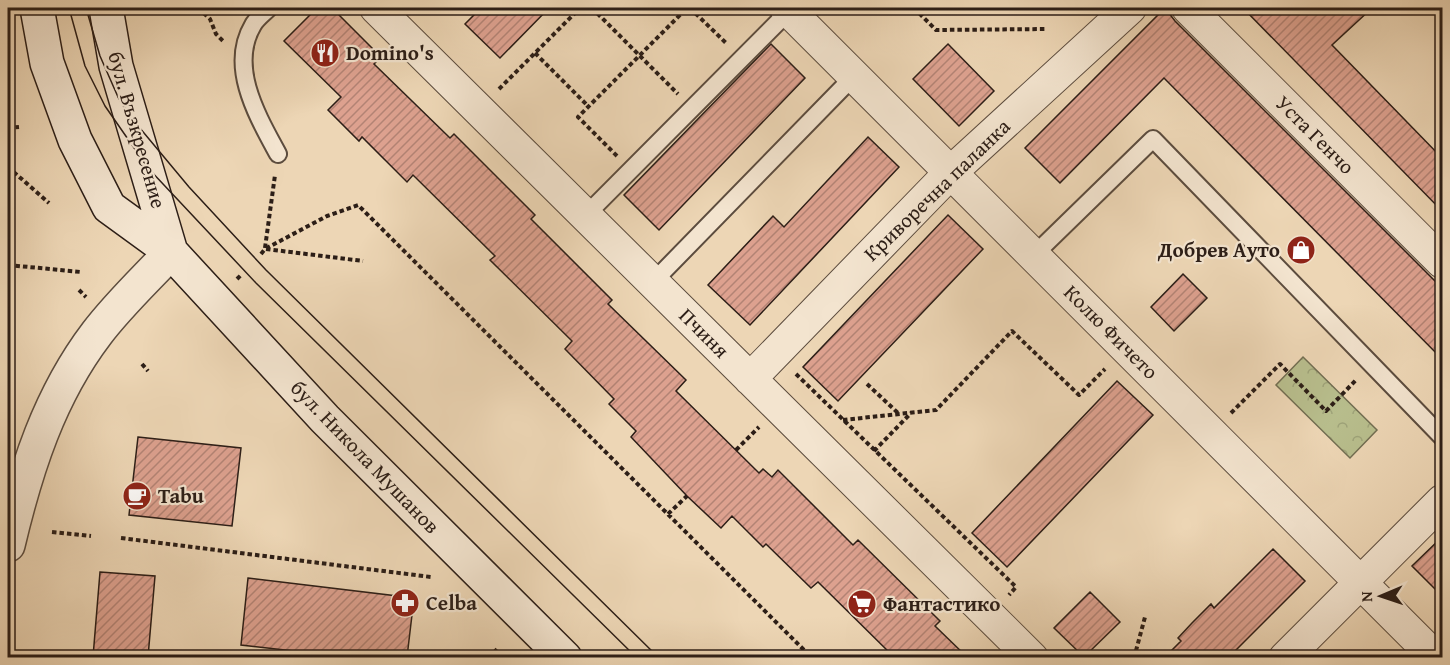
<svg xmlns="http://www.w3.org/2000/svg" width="1450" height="665" font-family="'Gentium Book Plus',serif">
  <defs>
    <pattern id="forest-crowns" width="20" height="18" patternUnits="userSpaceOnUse" patternTransform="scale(1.5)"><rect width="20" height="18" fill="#b8be8d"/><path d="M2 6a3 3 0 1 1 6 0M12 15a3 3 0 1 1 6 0" fill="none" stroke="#9ea379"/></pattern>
    <pattern id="building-hatch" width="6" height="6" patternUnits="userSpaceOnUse" patternTransform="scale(1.5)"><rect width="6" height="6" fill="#dda18f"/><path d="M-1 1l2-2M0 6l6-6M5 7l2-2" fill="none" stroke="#b38374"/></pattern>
  </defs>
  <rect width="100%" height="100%" fill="#edd6b5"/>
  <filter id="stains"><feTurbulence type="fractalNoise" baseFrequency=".00333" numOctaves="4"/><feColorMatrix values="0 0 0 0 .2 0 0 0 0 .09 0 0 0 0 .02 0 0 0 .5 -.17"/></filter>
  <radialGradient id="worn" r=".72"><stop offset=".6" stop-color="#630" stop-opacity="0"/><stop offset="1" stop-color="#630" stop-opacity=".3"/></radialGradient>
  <path fill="url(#forest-crowns)" stroke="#726e52" stroke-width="1.5" d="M1303,357L1377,430L1350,458L1276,385Z"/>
  <path fill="url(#building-hatch)" stroke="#2c1e17" stroke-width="1.5" d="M317,8H332L381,57L374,64L450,138L454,134L535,215L531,219L612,300L608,304L686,380L676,391L759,473L763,469L772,477L778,470L853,545L858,540L940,621L935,626L967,657H894L818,582L811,588L766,544L763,547L732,516L721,528L687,496L631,437L636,431L609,404L614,399L565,349L572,341L490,260L495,256L413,175L407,182L362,137L359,141L328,110L341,97L284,41Z
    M481,8H549L500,58L465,24Z
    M1165,8L1175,21L1443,289V360L1164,78L1060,183L1025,148Z
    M1243,8H1372L1332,45L1443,159V212Z
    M771,44L805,78L659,230L624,195Z
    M948,44L994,91L959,126L913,79Z
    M868,137L899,167L750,325L708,285L773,216L784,227Z
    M948,215L983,249L838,401L803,367Z
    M1183,274L1207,298L1174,331L1151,307Z
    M1117,381L1153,415L1007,567L972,533Z
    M138,437L241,448L232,526L129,515Z
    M1443,536V597L1412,566Z
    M1273,549L1305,581L1229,657H1165L1181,641L1178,638L1192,623L1211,604L1214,608Z
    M100,572L155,576L148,657H93Z
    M248,578L414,598L407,657H347L241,645Z
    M1090,592L1120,622L1084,657L1054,628Z"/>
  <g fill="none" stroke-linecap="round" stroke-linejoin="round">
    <g stroke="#5c4c3e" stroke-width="20">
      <path id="service" d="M269,8C264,13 256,19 253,25C228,67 258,117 278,154
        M586,215L789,11
        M1034,255L1153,139L1442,437
        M653,282L854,76"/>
    </g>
    <g stroke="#5c4c3e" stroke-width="34">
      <path id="minor" d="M376,8L1032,658
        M786,8L1436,658
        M1188,8L1442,262
        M750,379L951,172L1130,8
        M1285,658L1442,501"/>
    </g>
    <g stroke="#5c4c3e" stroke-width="36">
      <path id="tertiary" d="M8,545C26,469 49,396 97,333C119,304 146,279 171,252"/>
    </g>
    <g stroke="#2c1e17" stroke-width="36">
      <path id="secondary" d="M37,8L47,63L75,140L109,207L171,252L325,419L565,658
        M106,8L116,66L171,252"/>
    </g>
    <path stroke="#2c1e17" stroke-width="4" stroke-dasharray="4.5 3" stroke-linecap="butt" d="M198,8L210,19L216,34L224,42
      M592,8L678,94
      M690,8L726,43
      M914,8L936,30L1047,29
      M535,53L588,106
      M499,89L580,8
      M8,128L19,127
      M617,156L578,117L687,8
      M8,167L49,203
      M265,248L275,175
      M266,249L363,261
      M261,254L265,249L327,216L358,205L812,658
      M8,265L81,272
      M237,279L242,274
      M79,290L86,297
      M142,364L148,371
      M796,374L1016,587L1009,595
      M867,384L898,413
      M1231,413L1280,364L1326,411L1356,380
      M843,420L936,410L1012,331L1079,395L1105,369
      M736,450L759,427
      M874,451L911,413
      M668,514L687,496
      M52,532L91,536
      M121,538L431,577
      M489,658L498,648
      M1134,658L1145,617"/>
    <use href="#service" stroke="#f3e4cf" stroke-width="16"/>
    <use href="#minor" stroke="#f3e4cf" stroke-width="32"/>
    <use href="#tertiary" stroke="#f3e4cf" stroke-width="33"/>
    <use href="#secondary" stroke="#f3e4cf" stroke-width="33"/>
    <path stroke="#2c1e17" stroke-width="1.5" d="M69,8L85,66L105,106L148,168L256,283L637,658
      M86,8L100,56L118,97L129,115L189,187L266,270L659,658"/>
  </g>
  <defs>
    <g id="restaurant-disc" transform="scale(1.5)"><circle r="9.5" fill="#8f2418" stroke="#f3e4cf"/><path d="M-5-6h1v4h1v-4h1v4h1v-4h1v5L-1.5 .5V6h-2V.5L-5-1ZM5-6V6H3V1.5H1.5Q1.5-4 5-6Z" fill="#fff"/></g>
    <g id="shop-disc" transform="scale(1.5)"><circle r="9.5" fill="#8f2418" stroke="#f3e4cf"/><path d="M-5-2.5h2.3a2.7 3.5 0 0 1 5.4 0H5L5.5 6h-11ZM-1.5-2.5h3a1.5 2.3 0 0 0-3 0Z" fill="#fff"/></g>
    <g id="cafe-disc" transform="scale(1.5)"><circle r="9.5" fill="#8f2418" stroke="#f3e4cf"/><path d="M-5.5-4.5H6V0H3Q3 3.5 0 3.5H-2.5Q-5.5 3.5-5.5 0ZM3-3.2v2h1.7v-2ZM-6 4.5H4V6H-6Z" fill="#fff"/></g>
    <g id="pharmacy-disc" transform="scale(1.5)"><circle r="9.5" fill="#8f2418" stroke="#f3e4cf"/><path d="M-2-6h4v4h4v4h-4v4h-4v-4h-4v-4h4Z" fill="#fff"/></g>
    <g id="supermarket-disc" transform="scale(1.5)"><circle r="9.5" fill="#8f2418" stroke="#f3e4cf"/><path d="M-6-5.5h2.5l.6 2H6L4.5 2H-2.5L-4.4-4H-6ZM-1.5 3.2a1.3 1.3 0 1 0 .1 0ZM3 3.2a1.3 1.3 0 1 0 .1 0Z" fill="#fff"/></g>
  </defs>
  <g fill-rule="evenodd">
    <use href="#restaurant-disc" x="325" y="53"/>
    <use href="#shop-disc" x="1301" y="250"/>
    <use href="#cafe-disc" x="137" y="496"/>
    <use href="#pharmacy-disc" x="405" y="603"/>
    <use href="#supermarket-disc" x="862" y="604"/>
  </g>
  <g text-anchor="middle" stroke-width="4.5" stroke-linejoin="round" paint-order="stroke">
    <g font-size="21" font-weight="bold" fill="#2c1e17" stroke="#f3e4cf" text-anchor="start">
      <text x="346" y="60">Domino's</text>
      <text x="1280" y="257" text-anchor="end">Добрев Ауто</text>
      <text x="158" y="503">Tabu</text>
      <text x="426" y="610">Celba</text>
      <text x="883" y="611">Фантастико</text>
    </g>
    <g font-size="21" fill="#2c1e17" stroke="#f3e4cf">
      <text transform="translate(137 130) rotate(74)" y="7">бул. Възкресение</text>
      <text transform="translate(1315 135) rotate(45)" y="7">Уста Генчо</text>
      <text transform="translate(937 190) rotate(-44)" y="7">Криворечна паланка</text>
      <text transform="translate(1111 332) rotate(45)" y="7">Колю Фичето</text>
      <text transform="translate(704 333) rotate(45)" y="7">Пчиня</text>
      <text transform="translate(365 457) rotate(46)" y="7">бул. Никола Мушанов</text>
    </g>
  </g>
  <rect width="1450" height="665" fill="none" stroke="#edd6b5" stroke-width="30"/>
  <rect x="9" y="9" width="1432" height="647" fill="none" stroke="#2c1e17" stroke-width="3"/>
  <rect x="15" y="15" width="1420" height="635" fill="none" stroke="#2c1e17" stroke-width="1.5"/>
  <g transform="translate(1381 596) rotate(268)" stroke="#f3e4cf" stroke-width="4.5" paint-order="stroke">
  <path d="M0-4.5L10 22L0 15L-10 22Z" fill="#2c1e17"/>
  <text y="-9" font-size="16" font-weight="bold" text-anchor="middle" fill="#2c1e17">N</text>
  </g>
  <rect width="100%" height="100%" filter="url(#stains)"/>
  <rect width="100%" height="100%" fill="url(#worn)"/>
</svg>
